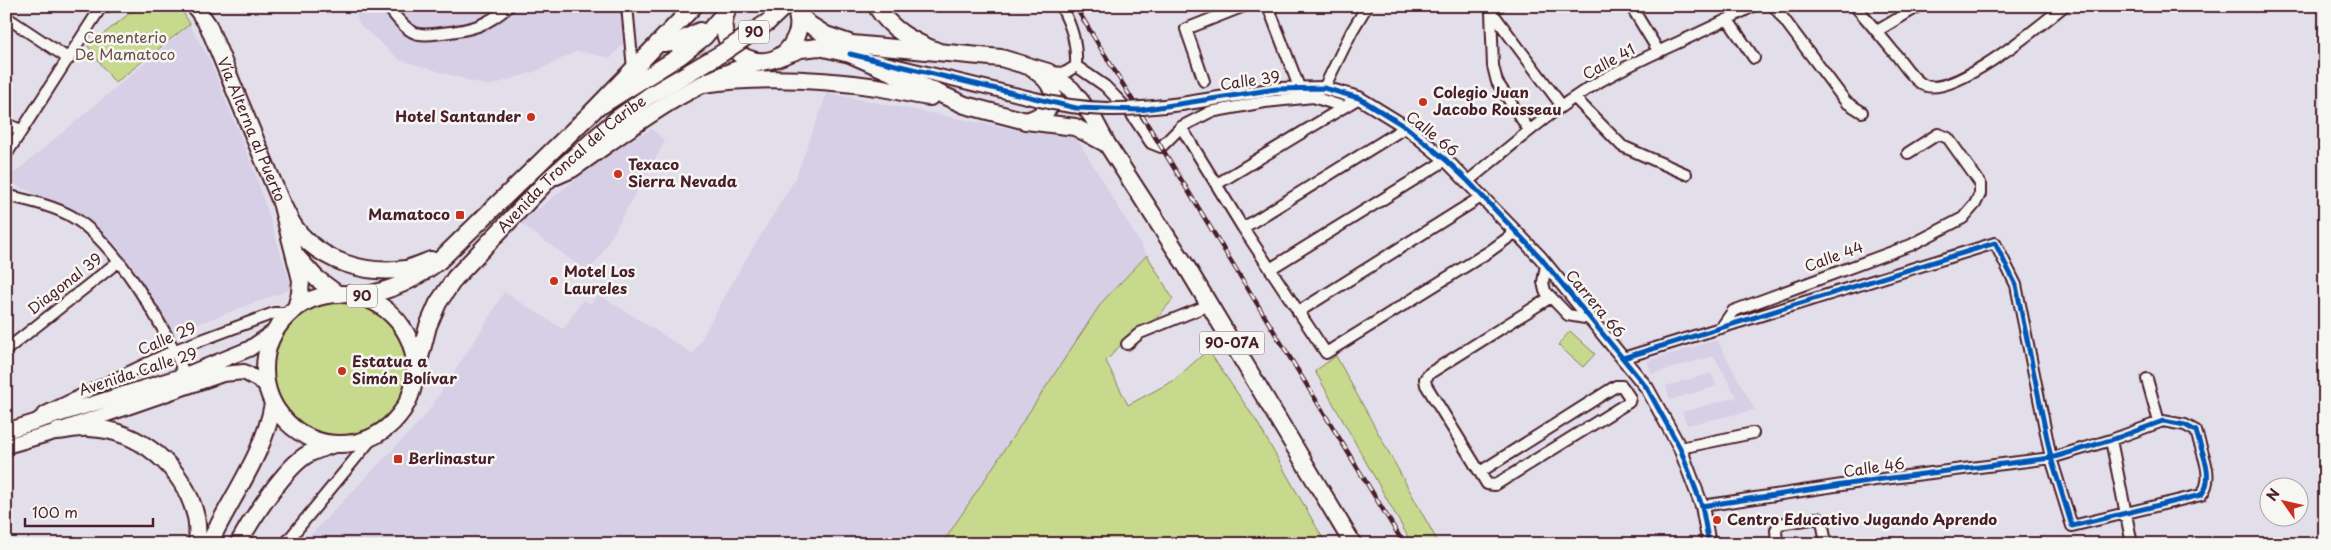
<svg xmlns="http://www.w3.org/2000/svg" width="2331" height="550" font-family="'Playpen Sans',sans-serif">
  <rect width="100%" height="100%" fill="#e3dfea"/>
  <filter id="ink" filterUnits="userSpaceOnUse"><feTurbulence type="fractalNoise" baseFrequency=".02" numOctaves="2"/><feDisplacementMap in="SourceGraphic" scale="10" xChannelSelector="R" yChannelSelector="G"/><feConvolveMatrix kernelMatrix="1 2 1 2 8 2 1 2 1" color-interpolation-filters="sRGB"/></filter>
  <g filter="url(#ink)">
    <path fill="#d6cfe5" d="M352,6H635L632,33L611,58L577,51L537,71L488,86L400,60L360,25Z
      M190,25L209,59L256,175L292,289L173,333L117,246L80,216L6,180Z
      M827,93L1033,133L1076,137L1147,255L1102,302L941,544H302L425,416L483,328L504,292L563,329L583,300L591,304L598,294L693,354L740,269L795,179Z
      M652,129L665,141L601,255L588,272L520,223L615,149Z
      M1717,340L1755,410L1687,425L1682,412L1737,397L1714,356L1652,374L1647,361Z
      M1711,373L1717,386L1670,400L1666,386Z"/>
    <path fill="#c7d98d" stroke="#887c5c" d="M139,6H179L190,24L115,83L88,46Z
      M1147,255L1173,299L1159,316L1128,337L1106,361L1128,405L1173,381L1208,350L1257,422L1326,544H942L1102,302Z
      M274 369a66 66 0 1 1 132 0a66 66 0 1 1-132 0Z
      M1570,331L1595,354L1583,367L1558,345Z
      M1336,356L1439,544H1412L1315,371Z"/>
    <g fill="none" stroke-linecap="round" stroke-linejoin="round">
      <g stroke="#4a1f2b" stroke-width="14">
        <path id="minor" d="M387,6C395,15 403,28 415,33C423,36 433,34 442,33C471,30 487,26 509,6
          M627,6L633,69
          M1061,6C1072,27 1077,43 1076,66L1105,86L1130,112L1151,143L1161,147L1181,127L1210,112L1265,102L1313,97L1344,107
          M1268,6L1299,87
          M1499,6L1491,11L1493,66L1497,82L1529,130
          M1631,6L1659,52
          M1774,6L1846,102L1862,112
          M1855,6C1870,23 1883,39 1897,56C1904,65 1912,78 1922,84C1949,102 2042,24 2064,6
          M1491,11L1562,106
          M6,17L69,59
          M1728,20L1754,58
          M1877,31L1919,6
          M1049,72L1065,73L1076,66
          M1204,81L1186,29L1244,6
          M1324,88L1352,31L1367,6
          M1575,98L1622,146L1686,174
          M6,124L21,130
          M1181,127L1243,228L1326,353L1490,251L1516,232
          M6,155L101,7L107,6
          M1468,181C1515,143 1561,101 1615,73C1660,49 1708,31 1753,6
          M1217,184L1359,98
          M6,195C29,201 51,205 71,216C115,241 166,328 185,375
          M1243,228L1406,127
          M1546,265L1543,282L1545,291L1568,315L1591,319
          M1270,269L1446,160
          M1298,312L1481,197
          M1721,328L1733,311L1911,245L1963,218L1975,204L1980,194V183L1948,138L1938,134L1908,153
          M1127,344L1140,333L1209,305
          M6,350L119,261
          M1623,358L1995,243L2016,285L2051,458L2072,526L2201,495C2216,478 2201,451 2196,431L2185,425L2163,421L2111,440L2051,458L1875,480L1702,506
          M2147,379L2159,422
          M37,419L45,412L175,350L274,313H290
          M2111,440L2132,544
          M1680,448L1753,433
          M1480,472L1616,386H1622L1630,398L1629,402L1495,485L1487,484L1426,385L1425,379L1430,373L1551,297
          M285,544L373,437
          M1777,544L1776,530L1779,524L1818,518L1822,520L1826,544"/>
      </g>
      <g stroke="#4a1f2b" stroke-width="16">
        <path id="tertiary" d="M877,61L1035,99
          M1181,104L1276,89L1324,88L1359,98L1406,127L1446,160L1540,257L1647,388L1680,448L1702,506L1709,544"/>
      </g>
      <g stroke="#4a1f2b" stroke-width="18">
        <path id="secondary" d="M6,431L185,375L249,349L275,331
          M6,446L58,431L223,374L244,372L266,384"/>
      </g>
      <g stroke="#4a1f2b" stroke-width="20">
        <g id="primary">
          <path id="s1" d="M195,6L208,25L281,202L301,280L300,293L296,308"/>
          <path d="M728,8C706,53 775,85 795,38C800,29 799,18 795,8"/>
          <path d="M797,13L810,25L826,35L852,44L1001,58L1048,72L1071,89L1092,116L1107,144L1186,266L1353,544"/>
          <path d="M658,43H676L700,31"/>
          <path d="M777,58L801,49L819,47L850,54L965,105L1026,121L1075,127L1105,143"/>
          <path d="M703,84C760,76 821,79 877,87C895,90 912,95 930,97"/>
          <path d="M602,105L680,56L704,37L726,11"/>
          <path d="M1026,121C1055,113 1063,91 1037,72"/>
          <path d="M556,176L572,169C631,128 691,79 762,62"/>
          <path d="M297,257L316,278L336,293"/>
        </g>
      </g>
      <g stroke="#4a1f2b" stroke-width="20">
        <g id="trunk">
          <path d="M876,6C891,30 912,41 937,51"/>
          <path d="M281,202C286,211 290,221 296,229C322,262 366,275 406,269C414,267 423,263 431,260"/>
          <circle cx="340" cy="369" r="75"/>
          <path d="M361,296C394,290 412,281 439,261L594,110L694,6"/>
          <path id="s2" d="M418,365L428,326L438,303L455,278L549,179L618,118L649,96L722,53"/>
          <path d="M58,431C68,430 79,427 89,428C140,430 184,467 196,517C198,525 197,535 198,544"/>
          <path d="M209,544C231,497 264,455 273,404"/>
          <path d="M238,544C251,520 285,467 308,454C316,450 326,447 334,444"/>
        </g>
      </g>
      <use href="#minor" stroke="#f6f6f2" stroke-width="10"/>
      <use href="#tertiary" stroke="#f6f6f2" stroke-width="12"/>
      <use href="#secondary" stroke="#f6f6f2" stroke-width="14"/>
      <use href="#primary" stroke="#f6f6f2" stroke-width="16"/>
      <use href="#trunk" stroke="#f6f6f2" stroke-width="16"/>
      <g stroke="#4a1f2b" stroke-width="4.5">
        <path id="rail" d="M1075,6L1404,544"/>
      </g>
      <use href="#rail" stroke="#f6f6f2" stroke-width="2.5" stroke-dasharray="8" stroke-linecap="butt"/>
      <g stroke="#4a1f2b" stroke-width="16" stroke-linecap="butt">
        <path id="tertiary-bridge" d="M1035,99C1086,112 1129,111 1181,104"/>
      </g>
      <g stroke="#4a1f2b" stroke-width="20" stroke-linecap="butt">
        <path id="trunk-bridge" d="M722,53L768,22L785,6"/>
      </g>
      <use href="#tertiary-bridge" stroke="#f6f6f2" stroke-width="12"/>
      <use href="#trunk-bridge" stroke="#f6f6f2" stroke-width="16"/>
      <g stroke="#f6f6f2" stroke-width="8">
        <path id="cycleway" d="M850,54L1076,108L1140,110L1276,89L1324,88L1359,98L1406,127L1446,160L1468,181L1540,257L1647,388L1680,448L1702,506L1709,544
          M1623,358L1995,243L2016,285L2051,458L2072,526L2201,495C2216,478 2201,451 2196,431L2185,425L2163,421L2111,440L2051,458L1875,480L1702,506"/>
      </g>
      <use href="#cycleway" stroke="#0057b8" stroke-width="5"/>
    </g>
  </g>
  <g fill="#c8321e" stroke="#f6f6f2" stroke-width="2">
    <circle cx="1423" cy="102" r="5"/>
    <circle cx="531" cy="117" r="5"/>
    <circle cx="618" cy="174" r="5"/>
    <rect x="455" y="210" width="10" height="10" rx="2.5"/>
    <circle cx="554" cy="281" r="5"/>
    <circle cx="342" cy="371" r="5"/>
    <rect x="393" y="454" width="10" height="10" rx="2.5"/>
    <circle cx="1717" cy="520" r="5"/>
  </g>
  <g text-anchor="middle" stroke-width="5" stroke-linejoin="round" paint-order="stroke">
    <g fill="#f6f6f2" stroke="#7e6067" stroke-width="1">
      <rect x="739" y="20.5" width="30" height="23" rx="4"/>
      <rect x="347" y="284.5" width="30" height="23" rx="4"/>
      <rect x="1199.5" y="331.5" width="65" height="23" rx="4"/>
    </g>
    <g font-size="14" font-weight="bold" fill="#4a1f2b">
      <text x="754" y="37">90</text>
      <text x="362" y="301">90</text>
      <text x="1232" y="348">90-07A</text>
    </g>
    <g font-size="15" fill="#694e44" stroke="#f6f6f2">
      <text x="125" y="43">Cementerio<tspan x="125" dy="17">De Mamatoco</tspan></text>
    </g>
    <g font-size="15" fill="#4a1f2b" stroke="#f6f6f2">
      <text transform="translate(1609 62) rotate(-29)" y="5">Calle 41</text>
      <text transform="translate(1250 81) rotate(-8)" y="5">Calle 39</text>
      <text dy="5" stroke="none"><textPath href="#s1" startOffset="136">Vía Alterna al Puerto</textPath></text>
      <text transform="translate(1432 134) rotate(39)" y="5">Calle 66</text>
      <text dy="5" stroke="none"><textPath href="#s2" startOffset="259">Avenida Troncal del Caribe</textPath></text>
      <text transform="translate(1834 257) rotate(-20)" y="5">Calle 44</text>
      <text transform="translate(65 284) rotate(-38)" y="5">Diagonal 39</text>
      <text transform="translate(1595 304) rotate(50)" y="5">Carrera 66</text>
      <text transform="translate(167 339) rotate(-23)" y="5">Calle 29</text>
      <text transform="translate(138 372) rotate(-18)" y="5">Avenida Calle 29</text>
      <text transform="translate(1874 468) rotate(-8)" y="5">Calle 46</text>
    </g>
    <g font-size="15" font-weight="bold" fill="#4a1f2b" stroke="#f6f6f2" text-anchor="start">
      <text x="1433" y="98">Colegio Juan<tspan x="1433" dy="17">Jacobo Rousseau</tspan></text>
      <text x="521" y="122" text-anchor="end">Hotel Santander</text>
      <text x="628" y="170">Texaco<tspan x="628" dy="17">Sierra Nevada</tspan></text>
      <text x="450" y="220" text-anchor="end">Mamatoco</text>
      <text x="564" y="277">Motel Los<tspan x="564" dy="17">Laureles</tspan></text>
      <text x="352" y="367">Estatua a<tspan x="352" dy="17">Simón Bolívar</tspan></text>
      <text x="408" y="464">Berlinastur</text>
      <text x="1727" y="525">Centro Educativo Jugando Aprendo</text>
    </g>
  </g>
  <rect width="2331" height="550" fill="none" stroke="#f6f6f2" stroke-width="25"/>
  <rect x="12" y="12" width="2306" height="525" fill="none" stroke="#4a1f2b" stroke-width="2" filter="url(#ink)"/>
  <g transform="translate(2284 502) rotate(304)"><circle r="24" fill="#f6f6f2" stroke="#b1a0a2"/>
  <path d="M0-4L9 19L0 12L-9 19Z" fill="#c8321e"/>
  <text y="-8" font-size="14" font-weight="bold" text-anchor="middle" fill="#4a1f2b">N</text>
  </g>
  <path d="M25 518v8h128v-8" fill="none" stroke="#4a1f2b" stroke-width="2.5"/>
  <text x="32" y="518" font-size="15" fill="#4a1f2b" stroke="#f6f6f2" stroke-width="4" paint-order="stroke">100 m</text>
</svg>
